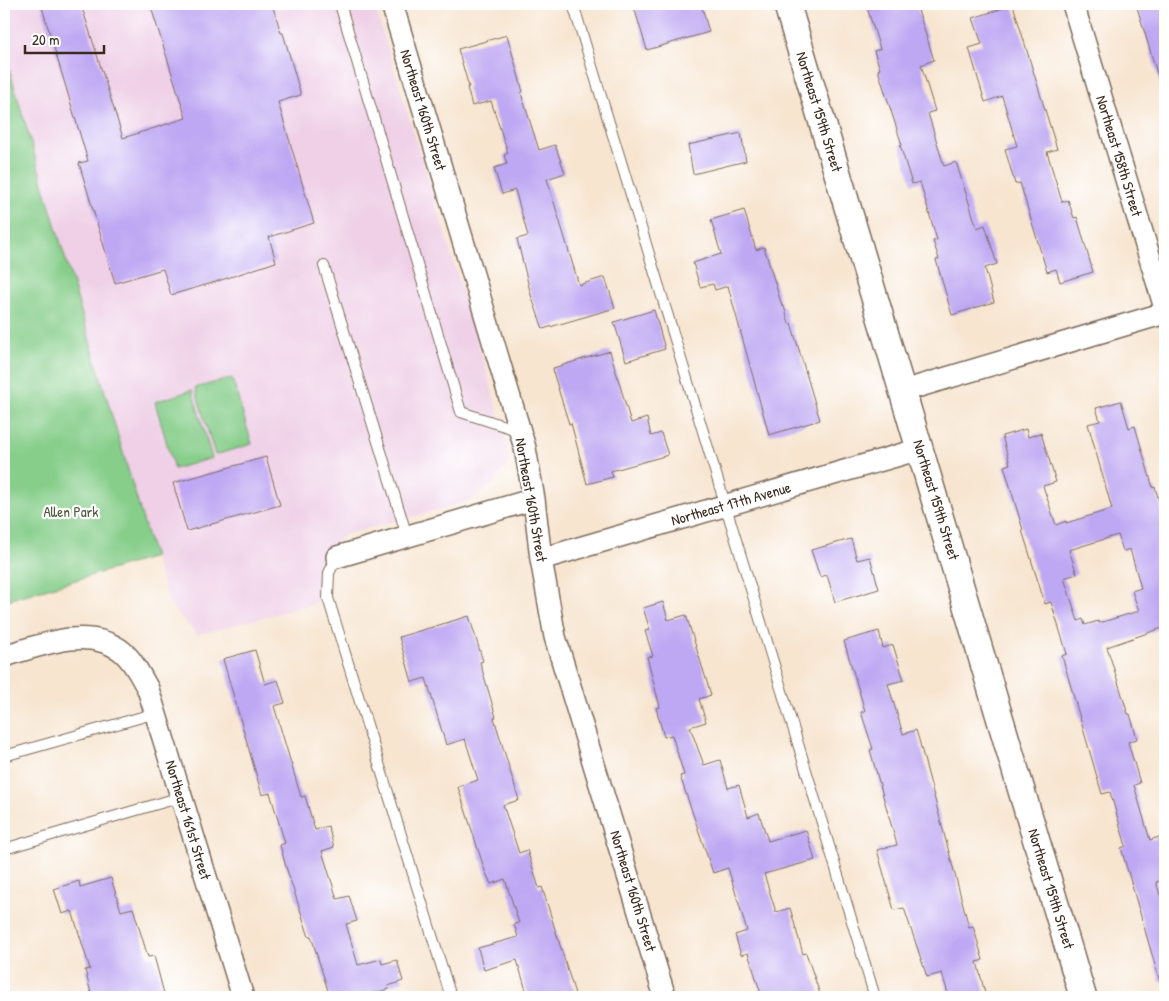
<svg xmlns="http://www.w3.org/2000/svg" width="1169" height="1001" font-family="'Patrick Hand',sans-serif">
  <rect width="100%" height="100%" fill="#fff"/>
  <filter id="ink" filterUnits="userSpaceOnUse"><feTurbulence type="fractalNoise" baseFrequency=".02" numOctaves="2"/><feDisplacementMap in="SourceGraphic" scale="10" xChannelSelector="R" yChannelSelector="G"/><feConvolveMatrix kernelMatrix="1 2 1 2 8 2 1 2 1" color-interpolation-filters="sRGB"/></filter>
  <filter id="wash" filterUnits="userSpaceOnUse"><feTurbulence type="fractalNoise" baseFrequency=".0096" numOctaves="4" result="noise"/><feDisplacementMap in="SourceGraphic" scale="20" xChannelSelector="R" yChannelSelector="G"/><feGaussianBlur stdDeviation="1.12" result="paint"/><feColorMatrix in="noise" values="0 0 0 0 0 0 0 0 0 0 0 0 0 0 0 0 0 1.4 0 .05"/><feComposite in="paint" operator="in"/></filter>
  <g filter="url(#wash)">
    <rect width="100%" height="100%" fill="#f7e5d0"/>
    <path fill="#efd0e7" d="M4,4H374L485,365L506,441L509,462L493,485L467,502L344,535L323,554L316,603L197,635L169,603L154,557L4,52Z"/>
    <path fill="#86ce8a" stroke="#607c54" d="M4,52L154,557L4,601Z
      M232,378L252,444L215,455L195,388Z
      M192,390L212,458L174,469L155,402Z"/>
    <g id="blocks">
      <path fill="#bea7f3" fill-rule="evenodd" d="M41,4H81L123,138L186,118L150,4H272L281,33H283L301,95L278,102L314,223L269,237L276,262L212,283L171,295L163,269L115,283L79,163L88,161Z
        M633,4H701L709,32L647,50Z
        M866,4H916L934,60L921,65L935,111L928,113L944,166L956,162L977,228L985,225L997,264L985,268L994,302L952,315L936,260L939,259L933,241L937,240L920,182L912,184L900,145H902L878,70L880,69L874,51L880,49Z
        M1136,4H1165V83H1160Z
        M1013,5L1057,149L1047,152L1062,202L1068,200L1074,218L1077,217L1093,272L1060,282L1056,269L1047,272L1020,183L1015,184L1005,149L1017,146L1002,96L985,102L969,48L982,44L973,18Z
        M507,35L523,92L521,93L539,150L555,145L565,173L547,179L579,285L605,277L615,308L543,329L531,295L517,239L528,236L515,190L502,194L494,168L507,164L504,155L508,153L491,101L472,106L467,87H469L458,49Z
        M741,133L746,161L693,174L688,145Z
        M744,210L756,250L764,247L782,306H784L789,324L791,323L820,420L769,435L728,286L715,290L713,284L700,287L693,263L721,254L711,220Z
        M654,310L665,349L626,361L614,322Z
        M610,351L631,423L647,418L651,436L661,433L668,455L611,471L613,477L587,484L571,423L569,424L554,375L553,368Z
        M1121,401L1129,428L1135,426L1153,488L1155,487L1165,522V627L1107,647L1128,714H1130L1137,739L1128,742L1140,783L1134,785L1150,840L1165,835V880L1156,882L1165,911V981L1160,982L1121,848L1126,846L1110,792L1102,794L1062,656L1067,654L1051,602L1045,604L1022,530H1023L1004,466L1010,464L1002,436L1026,429L1028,437L1041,433L1056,482L1043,486L1056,525L1066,521V523L1112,509L1088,424L1100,421L1096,408ZM1118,535L1123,551L1130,549L1141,588L1132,591L1139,611L1099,623L1098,621L1085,625L1083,619L1078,621L1064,578L1077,574L1069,550Z
        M266,457L280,505L187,531L173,483Z
        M851,539L857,560L870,557L879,589L835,602L827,575L820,577L811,550Z
        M663,602L668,620L686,615L711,695L699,699L706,722L690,727L704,765L720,760L728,788L739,785L748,817L759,813L768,841L806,830L815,860L764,874L776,912L790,908L803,954L806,953L821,997H762L748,953L741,955L735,935L747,931L728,868L713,873L680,776L684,775L672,735L664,737L656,708L660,707L647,657L653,656L645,631L650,630L643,608Z
        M469,616L483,661L480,662L496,717L494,718L519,800L503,805L519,853L527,850L539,888L542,887L576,997H528L517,960L484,970L478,948L518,937L514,924L519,923L505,879L491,884L485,871L458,787L478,780L465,739L446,745L426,678L412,682L399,637Z
        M879,631L883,648L893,645L904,680L888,684L903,734L916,730L919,740L969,927L973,926L983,960L977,962L986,997H949L942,973L927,977L904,908L894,910L877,850L897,845L870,750L873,749L861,712L865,711L844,641Z
        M255,650L265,684L278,680L285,703L274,706L301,797L305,796L315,830L328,826L334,847L322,851L337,899L349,896L357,921L346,924L358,965L381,959L382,964L397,960L403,981L388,986L389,989L360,997H330L311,936L309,937L286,867L280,845L285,843L270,793L262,795L223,659Z
        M111,878L121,911L133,908L148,957L154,956L165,997H92L85,970L90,969L72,911L62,914L54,889L79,881L80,887Z"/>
    </g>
  </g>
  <g filter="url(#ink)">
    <use href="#blocks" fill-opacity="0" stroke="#7d6b5c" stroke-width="1"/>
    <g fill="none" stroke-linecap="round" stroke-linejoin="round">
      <g stroke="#7d6b5c" stroke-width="12">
        <path id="service" d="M340,4L461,412L520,431
          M573,4L875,997
          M324,266L407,536
          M337,557L329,573L328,598L451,997
          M4,756L156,713
          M4,849L181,797"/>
      </g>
      <g stroke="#7d6b5c" stroke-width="24">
        <path id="minor" d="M392,4L525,448L534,499L541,559L555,637L665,997
          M1073,4L1165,308
          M903,391L1165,313
          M337,557L534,499
          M541,559L920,449
          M4,656C39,646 85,626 119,649C132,658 140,675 148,689L243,997"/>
      </g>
      <g stroke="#7d6b5c" stroke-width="29">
        <path id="tertiary" d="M787,4L1083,997"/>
      </g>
      <use href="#service" stroke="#fff" stroke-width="10"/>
      <use href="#minor" stroke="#fff" stroke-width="21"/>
      <use href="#tertiary" stroke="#fff" stroke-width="26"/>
    </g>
  </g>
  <g text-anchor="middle" stroke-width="4.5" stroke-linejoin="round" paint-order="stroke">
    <g font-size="15" fill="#3b2a1e" stroke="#fff">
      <text transform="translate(423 110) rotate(73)" y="5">Northeast 160th Street</text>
      <text transform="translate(819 112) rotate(73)" y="5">Northeast 159th Street</text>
      <text transform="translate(1119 156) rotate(73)" y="5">Northeast 158th Street</text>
      <text transform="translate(531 500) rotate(80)" y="5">Northeast 160th Street</text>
      <text transform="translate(936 500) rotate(73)" y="5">Northeast 159th Street</text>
      <text transform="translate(731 504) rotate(-16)" y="5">Northeast 17th Avenue</text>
      <text transform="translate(188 820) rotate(73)" y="5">Northeast 161st Street</text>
      <text transform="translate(1051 889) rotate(73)" y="5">Northeast 159th Street</text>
      <text transform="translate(633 891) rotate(73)" y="5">Northeast 160th Street</text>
    </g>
    <g font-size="15" fill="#525b3e" stroke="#fff">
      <text x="71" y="517">Allen Park</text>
    </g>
  </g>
  <rect width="1169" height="1001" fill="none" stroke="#fff" stroke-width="20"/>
  <path d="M25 45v8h79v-8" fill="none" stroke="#3b2a1e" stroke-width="2.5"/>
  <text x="32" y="45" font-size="15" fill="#3b2a1e" stroke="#ffffff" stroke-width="4" paint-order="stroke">20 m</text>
</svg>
